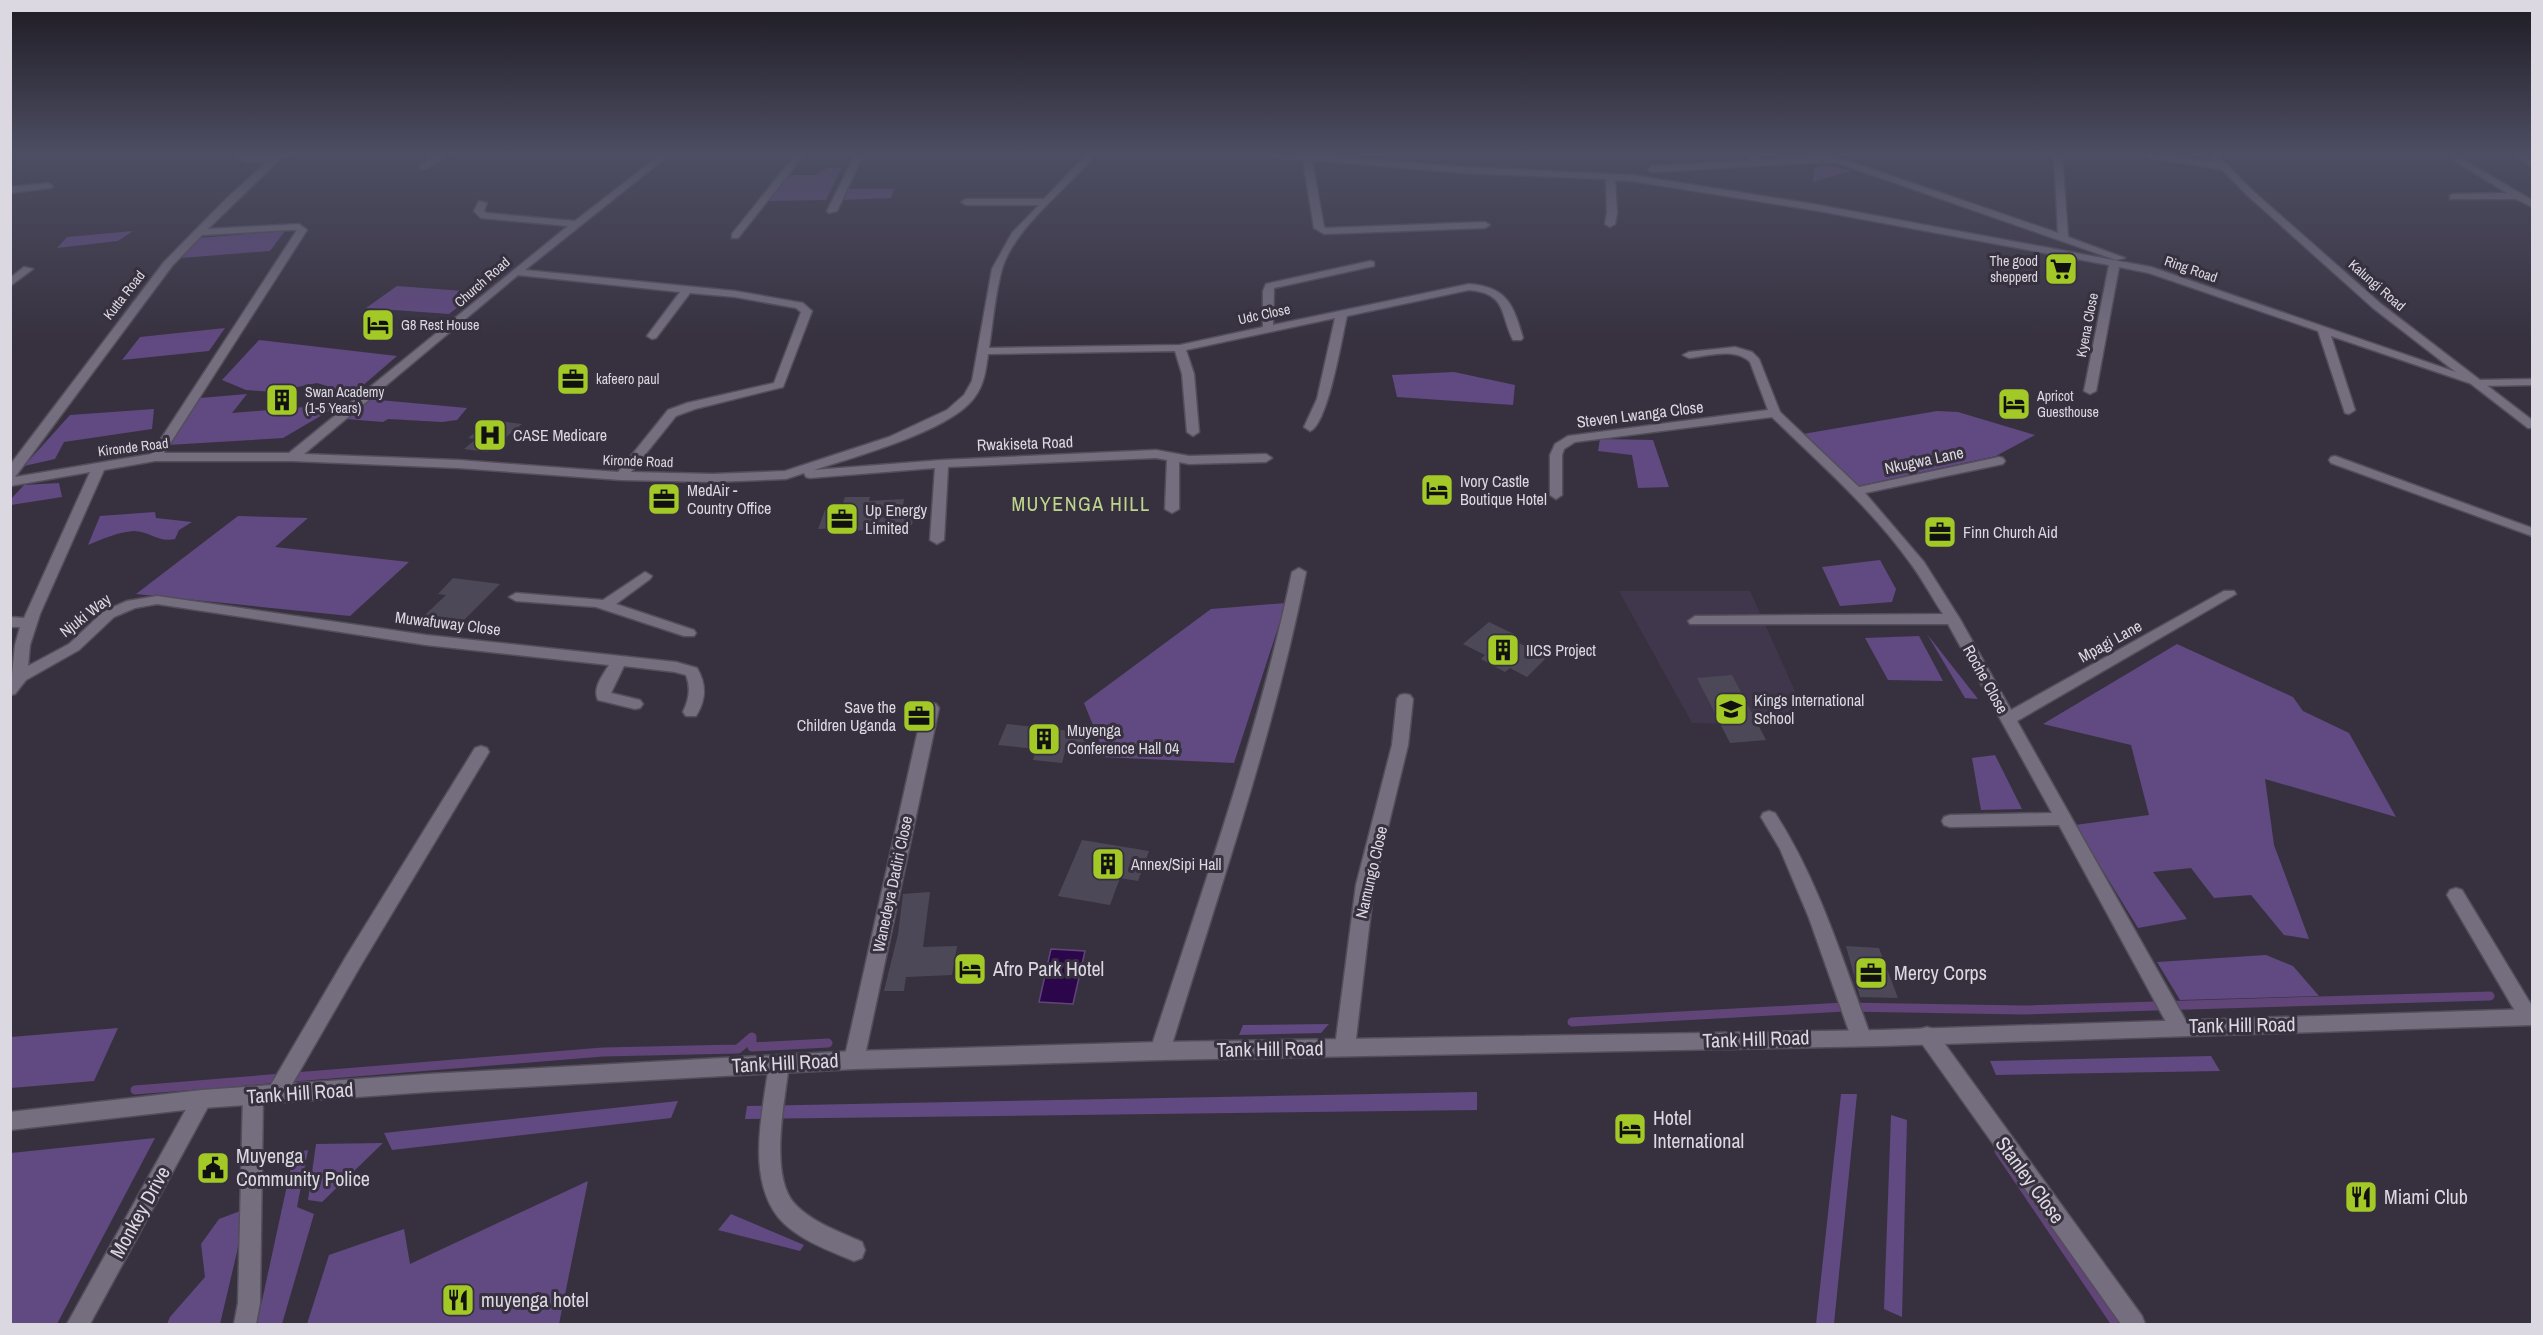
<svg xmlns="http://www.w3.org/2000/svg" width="2543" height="1335" font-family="'Archivo Narrow',sans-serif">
  <rect width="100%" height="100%" fill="#37313f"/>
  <path fill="#40374c" d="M1619,591H1750L1799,700L1792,725L1692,723Z"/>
  <path fill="#614981" d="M1830,165L1851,171L1813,182L1814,168Z
    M827,168H841L826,200L768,201L789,175H816Z
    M845,189H894L891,198L841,200Z
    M133,231L118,241L57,248L67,237Z
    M285,231L270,251L181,258L198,238Z
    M397,286L477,292L449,314L366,308Z
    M225,328L209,351L122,360L140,337Z
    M259,340L397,356L346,400L330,399L340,390L317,383L273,392L246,390L222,380Z
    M1454,372L1515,385L1513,405L1397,397L1392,375Z
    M247,394L232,413L341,404L283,438L168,445L200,398Z
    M368,399L467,408L457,420L442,422L388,419L383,422L346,419Z
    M154,409L152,429L64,442L55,459L24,466L70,415Z
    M1937,411L1958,412L2035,435L1996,456L1858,486L1803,434Z
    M1600,439L1653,440L1669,487L1638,488L1632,455L1598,451Z
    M59,483L62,497L11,505V499L24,485Z
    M155,512L156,518L192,522L179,530L175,539C159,543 149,531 134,531C118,532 102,539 88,545L100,516Z
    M238,516L308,518L275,547L409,562L350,616L136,594Z
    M1880,560L1896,589L1892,602L1840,606L1822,567Z
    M1286,603L1234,763L1102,757L1099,740L1084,703L1211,609Z
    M1927,634L1978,699L1965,698Z
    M1919,636L1943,681L1888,680L1865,638Z
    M2177,644L2293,697L2303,711L2349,733L2396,817L2265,779L2274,845L2309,939L2284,935L2251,895L2214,898L2191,868L2153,872L2187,919L2138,928L2075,825L2149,815L2131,745L2043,724Z
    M1995,755L2022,809L1981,810L1972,758Z
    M2266,955L2293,966L2319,996L2180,1000L2157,962Z
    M1329,1024L1321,1033L1239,1035L1243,1025Z
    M118,1028L94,1081L11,1088V1037Z
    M2211,1056L2220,1071L1996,1075L1990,1061Z
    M1477,1092V1110L745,1119L747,1106Z
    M1841,1094H1857L1834,1324H1816Z
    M678,1101L671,1118L392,1150L384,1133Z
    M1891,1115L1907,1120L1902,1317L1884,1309Z
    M155,1138L57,1324H11V1153Z
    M383,1143L322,1202L308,1200L316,1144Z
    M308,1150L297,1207L314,1214L282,1324H257L294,1153Z
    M588,1181L559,1324H307L329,1255L404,1229L410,1264Z
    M243,1210L237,1252L220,1324H167L170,1317L205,1277L201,1244L219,1219Z
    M731,1214L804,1245L800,1251L718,1230Z"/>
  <path fill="#2c064b" stroke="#614578" stroke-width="1.5" d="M1051,949L1085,951L1073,1004L1039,1002Z"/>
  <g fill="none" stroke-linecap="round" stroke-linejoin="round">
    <path stroke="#614578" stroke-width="9" d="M1572,1022L1844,1007L2023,1010L2490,996
      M135,1090L603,1052L738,1049L752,1037V1047L828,1043
      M1999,1151L2116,1324"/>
  </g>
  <path fill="#4d4857" d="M491,420L522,424L488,452L464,449L476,439L468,438Z
    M845,497H870L869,501L904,499L903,506H916L912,525L894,526V529L843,531L844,528L818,529L825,510H840Z
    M453,578L500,584L464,620L425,615L446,595L438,594Z
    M1489,622L1514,634L1509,638L1547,657L1527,677L1510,668L1505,672L1481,659L1485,655L1463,644Z
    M1732,675L1766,740L1730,743L1697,678Z
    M1007,724L1090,733L1083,754L1065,752L1062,763L1033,760L1036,749L998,745Z
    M1082,840L1149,851L1138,881L1120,878L1110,905L1058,896Z
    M930,892L923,947L957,946L952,975L906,977L904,991H884L898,934L903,894Z
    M1846,946L1879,948L1898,998L1860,997Z"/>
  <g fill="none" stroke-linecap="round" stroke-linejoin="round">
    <g stroke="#534e5a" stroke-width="3">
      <path id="minor" d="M234,155H289L279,160L208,229L299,224L307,230L164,453H289L568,226L481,218L474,211L479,201L487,203L484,211L487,213L575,221L660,155H669L525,270L735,291L803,303L812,311L783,387L695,409L676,416L631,472L713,474L785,471L889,437L947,410L964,395L972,381L992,269L1012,233L1039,205H966L961,202L966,199H1044L1086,155H1095C1068,188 1014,228 1002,269C995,294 993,322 989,348L1180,345L1263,327V291L1266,284L1370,261L1374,262V266L1274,288L1273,325L1469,284C1507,287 1513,304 1523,338L1521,340H1513C1500,314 1507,293 1469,290L1347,316C1342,336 1328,425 1310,431L1304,427L1317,399L1335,318L1186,350L1194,374L1199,432L1193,436L1187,432L1182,374L1175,351L988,354C986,370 984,385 974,398C950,431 854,457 814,470L942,460L1156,450L1189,456L1266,454L1272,458L1266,462L1189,464L1179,462V509L1172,513L1165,509L1167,460L1156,458L948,467L944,540L937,544L930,540L935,468L810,478L806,477L804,473L786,479L713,482L621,480L458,468L292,461H155L104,470L40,614L30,645L28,666L69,644L104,611L127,601L157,596L426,635L676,662L697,668C707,685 706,700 696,716H686L683,712C689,699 691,689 686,675L675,672L624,666L611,693L640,700L643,704L640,708L635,709L598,700C592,688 603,675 609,665L426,645L157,604L135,608L114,617L79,650L26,680L15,694L10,695L15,645L20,627H10V617L24,618L90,472L10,486V465L164,262L226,199L268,161H244ZM291,230H297L151,454L15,477L172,266L202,235ZM518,275L680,292L647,336L652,339L656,338L690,293L735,297L796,308L801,312L774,383L687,403L668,410L618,472L458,460L304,454Z
        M438,155H448L426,169H420V165Z
        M795,155H804L738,238H732V234Z
        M855,155H863L837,211L829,213L827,211Z
        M1274,155H1309L1463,167L1632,175L1813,204L2151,267L2479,380L2532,379V385L2478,386L2331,336L2355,410L2349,414L2345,413L2318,331L2149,273L2119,267L2096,391L2090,394L2084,391L2109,265L1813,210L1632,181L1615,180L1617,213L1615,224L1610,227L1605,224L1607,213L1606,179L1463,173L1312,160L1324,227L1326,228L1485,222L1490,225L1485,228L1324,234L1314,228L1303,160L1278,158Z
        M1749,155H1757L1759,160L1824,156L1842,159L2058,233L2054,155H2062L2068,237L2125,258L2116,260L1838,163L1824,162L1652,172L1648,169L1652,166L1751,161Z
        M2146,155H2166L2225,164L2229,167L2225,170L2150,158Z
        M2445,155H2455L2532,200V207L2516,199H2450V195L2453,194L2507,193Z
        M2514,155H2524L2532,160V167Z
        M48,183L53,186L51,188L10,193V187Z
        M24,267L33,269L10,286V278Z
        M1735,347L1752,352L1759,359L1780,412L1859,487L1999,457L2003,458L2005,461L2003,464L1865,493L1924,562L1960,619L2011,710L2224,591H2234L2236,594L2017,721L2186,1021L2189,1027L2186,1033L2179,1035L2172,1033L2059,825L1950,827L1944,825L1942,821L1944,817L1950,815L2052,813L1948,624H1690L1688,621L1695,616L1943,614C1932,598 1923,580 1911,564C1872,509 1820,464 1772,417L1575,442L1564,449L1562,455V495L1556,499L1550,495V455L1555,444L1568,436L1768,410L1750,362C1735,347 1708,356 1689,358L1683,355L1689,352Z
        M2335,456L2532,528V536L2331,463L2329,460L2331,457Z
        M1299,568L1306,572C1274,734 1218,893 1170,1051L1167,1057L1160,1060L1153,1057L1150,1051C1201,893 1258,735 1292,572Z
        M645,572L652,576L650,579L616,604L694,630L696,633L694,636H684L596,607L516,601L509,597L516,593L603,600Z
        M1405,694L1410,695L1413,699L1408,745L1374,885L1355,1047L1352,1053L1345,1056L1338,1053L1335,1047L1356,885L1392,745L1397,699L1400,695Z
        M931,703L936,704L939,708L864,1060L861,1066L854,1069L847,1066L844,1060L923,708L926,704Z
        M481,746L487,748L489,752L361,965L283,1100L276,1103L269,1100L266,1094L269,1088L347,955L475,748Z
        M1769,811L1775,813C1819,881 1843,961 1871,1037L1868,1043L1861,1045L1854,1043L1851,1037L1809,918L1780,849L1761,817L1763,813Z
        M2456,888L2462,890L2532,1006V1024L2522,1023L2450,900L2447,895L2450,890Z
        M1927,1027L1934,1029L2142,1316L2145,1324H2121L1920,1041L1917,1035L1920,1029Z
        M779,1055L786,1058L789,1064C785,1100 769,1174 794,1203C811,1222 840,1232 862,1242L865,1250L862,1258L854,1261C829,1251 795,1238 778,1217C746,1176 763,1111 769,1064L772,1058Z
        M253,1087L260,1090L263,1096L260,1303L256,1324H234L238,1303L243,1096L246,1090Z
        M202,1090L209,1093L212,1099L209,1105L90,1324H67L195,1093Z"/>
    </g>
    <g stroke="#534e5a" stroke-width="3">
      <path id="tertiary" d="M2208,155H2217L2253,191L2381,304L2532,420V428H2528L2373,308L2247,195Z
        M2532,1009V1025L1881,1046L1160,1060L854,1069L428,1092L202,1108L10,1130V1112L202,1090L428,1074L854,1051L1160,1042L1881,1030Z"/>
    </g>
    <use href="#minor" fill="#756e7f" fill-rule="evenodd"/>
    <use href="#tertiary" fill="#756e7f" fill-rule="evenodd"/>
  </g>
  <linearGradient id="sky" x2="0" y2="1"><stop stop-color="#1e1b23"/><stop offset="0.45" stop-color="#4d4e63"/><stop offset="1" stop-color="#4d4e63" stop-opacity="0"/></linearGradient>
  <rect width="2543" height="342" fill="url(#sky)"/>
  <defs>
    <g id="supermarket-square" transform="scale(1.725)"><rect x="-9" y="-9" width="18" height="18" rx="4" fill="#a3c927" stroke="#37313f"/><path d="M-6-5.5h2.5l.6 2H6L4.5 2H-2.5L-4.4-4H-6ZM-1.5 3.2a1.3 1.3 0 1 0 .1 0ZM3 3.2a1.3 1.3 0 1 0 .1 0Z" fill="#111"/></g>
    <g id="hotel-square" transform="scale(1.725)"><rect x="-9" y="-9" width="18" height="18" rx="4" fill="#a3c927" stroke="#37313f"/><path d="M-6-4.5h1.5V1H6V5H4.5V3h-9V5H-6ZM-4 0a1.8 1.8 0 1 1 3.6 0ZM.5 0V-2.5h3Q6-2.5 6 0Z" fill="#111"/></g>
    <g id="office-square" transform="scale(1.725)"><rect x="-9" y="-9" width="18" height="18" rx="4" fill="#a3c927" stroke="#37313f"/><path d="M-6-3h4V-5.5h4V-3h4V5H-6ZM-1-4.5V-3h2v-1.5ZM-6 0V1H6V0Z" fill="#111"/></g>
    <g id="building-square" transform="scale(1.725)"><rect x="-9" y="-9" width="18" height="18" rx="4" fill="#a3c927" stroke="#37313f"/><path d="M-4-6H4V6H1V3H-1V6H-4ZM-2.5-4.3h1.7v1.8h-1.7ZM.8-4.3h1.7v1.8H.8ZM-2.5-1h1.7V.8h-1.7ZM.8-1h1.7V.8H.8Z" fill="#111"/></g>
    <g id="hospital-square" transform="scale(1.725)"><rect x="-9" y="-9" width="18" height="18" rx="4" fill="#a3c927" stroke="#37313f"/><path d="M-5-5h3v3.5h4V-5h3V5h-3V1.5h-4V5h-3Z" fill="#111"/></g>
    <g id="school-square" transform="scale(1.725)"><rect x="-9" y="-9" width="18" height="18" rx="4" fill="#a3c927" stroke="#37313f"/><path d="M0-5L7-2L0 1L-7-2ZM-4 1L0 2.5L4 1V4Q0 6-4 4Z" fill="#111"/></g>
    <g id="civic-square" transform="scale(1.725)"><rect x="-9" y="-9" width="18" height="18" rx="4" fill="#a3c927" stroke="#37313f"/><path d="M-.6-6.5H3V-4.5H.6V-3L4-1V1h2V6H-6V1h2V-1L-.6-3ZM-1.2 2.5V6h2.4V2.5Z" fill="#111"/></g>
    <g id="restaurant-square" transform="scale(1.725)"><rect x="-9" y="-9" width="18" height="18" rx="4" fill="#a3c927" stroke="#37313f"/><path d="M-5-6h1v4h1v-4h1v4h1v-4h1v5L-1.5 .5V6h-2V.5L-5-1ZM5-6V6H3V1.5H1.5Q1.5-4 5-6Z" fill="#111"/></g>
  </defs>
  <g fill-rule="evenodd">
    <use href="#supermarket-square" x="2061" y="269"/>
    <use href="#hotel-square" x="378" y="325"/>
    <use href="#office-square" x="573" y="379"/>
    <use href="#building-square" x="282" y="400"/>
    <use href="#hotel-square" x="2014" y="404"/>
    <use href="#hospital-square" x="490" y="435"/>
    <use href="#hotel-square" x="1437" y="490"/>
    <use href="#office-square" x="664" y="499"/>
    <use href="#office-square" x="842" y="519"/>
    <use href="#office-square" x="1940" y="532"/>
    <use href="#building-square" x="1503" y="650"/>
    <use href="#school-square" x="1731" y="709"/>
    <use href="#office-square" x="919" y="716"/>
    <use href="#building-square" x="1044" y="739"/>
    <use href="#building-square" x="1108" y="864"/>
    <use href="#hotel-square" x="970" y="969"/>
    <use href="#office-square" x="1871" y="973"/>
    <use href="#hotel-square" x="1630" y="1129"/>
    <use href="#civic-square" x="213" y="1168"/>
    <use href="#restaurant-square" x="2361" y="1197"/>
    <use href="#restaurant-square" x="458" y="1300"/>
  </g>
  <g text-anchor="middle" stroke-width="6" stroke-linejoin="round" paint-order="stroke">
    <g font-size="14" fill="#dcd8e1" stroke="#37313f" text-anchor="start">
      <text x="2038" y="266" text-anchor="end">The good<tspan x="2038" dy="16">shepperd</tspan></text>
      <text x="401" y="330">G8 Rest House</text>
      <text x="596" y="384">kafeero paul</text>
      <text x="305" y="397">Swan Academy<tspan x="305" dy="16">(1-5 Years)</tspan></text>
      <text x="2037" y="401">Apricot<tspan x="2037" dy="16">Guesthouse</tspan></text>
    </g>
    <g font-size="14" fill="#dcd8e1" stroke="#37313f">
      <text transform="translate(2191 269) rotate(19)" y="5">Ring Road</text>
      <text transform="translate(482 282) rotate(-41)" y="5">Church Road</text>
      <text transform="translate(2377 285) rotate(41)" y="5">Kalungi Road</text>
      <text transform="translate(124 295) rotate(-52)" y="5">Kutta Road</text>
      <text transform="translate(1264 314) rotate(-12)" y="5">Udc Close</text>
      <text transform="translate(2087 325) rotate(-79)" y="5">Kyena Close</text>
      <text transform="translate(133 447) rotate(-7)" y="5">Kironde Road</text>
      <text transform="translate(638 461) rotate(2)" y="5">Kironde Road</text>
    </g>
    <g font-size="16" fill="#dcd8e1" stroke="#37313f">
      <text transform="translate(1640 414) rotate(-7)" y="6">Steven Lwanga Close</text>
      <text transform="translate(1025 443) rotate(-2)" y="6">Rwakiseta Road</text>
      <text transform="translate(1924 460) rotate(-12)" y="6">Nkugwa Lane</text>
      <text transform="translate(85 615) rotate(-38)" y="6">Njuki Way</text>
      <text transform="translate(448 623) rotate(7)" y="6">Muwafuway Close</text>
      <text transform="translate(2110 641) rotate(-29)" y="6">Mpagi Lane</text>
      <text transform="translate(1986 679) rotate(61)" y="6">Roche Close</text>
      <text transform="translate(1371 872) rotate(-77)" y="6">Namungo Close</text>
      <text transform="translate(892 884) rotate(-78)" y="6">Wanedeya Dadiri Close</text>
    </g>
    <g font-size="16" fill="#dcd8e1" stroke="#37313f" text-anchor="start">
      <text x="513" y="441">CASE Medicare</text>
      <text x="1460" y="487">Ivory Castle<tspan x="1460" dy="18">Boutique Hotel</tspan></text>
      <text x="687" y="496">MedAir -<tspan x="687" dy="18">Country Office</tspan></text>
      <text x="865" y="516">Up Energy<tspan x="865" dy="18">Limited</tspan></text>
      <text x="1963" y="538">Finn Church Aid</text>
      <text x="1526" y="656">IICS Project</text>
      <text x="1754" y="706">Kings International<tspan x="1754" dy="18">School</tspan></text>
      <text x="896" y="713" text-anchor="end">Save the<tspan x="896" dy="18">Children Uganda</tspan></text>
      <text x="1067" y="736">Muyenga<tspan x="1067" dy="18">Conference Hall 04</tspan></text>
      <text x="1131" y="870">Annex/Sipi Hall</text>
    </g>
    <g font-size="20" letter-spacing="1.5" fill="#bed68c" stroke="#37313f">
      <text x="1081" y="511">MUYENGA HILL</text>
    </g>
    <g font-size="20" fill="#dcd8e1" stroke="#37313f" text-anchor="start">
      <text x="993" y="976">Afro Park Hotel</text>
      <text x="1894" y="980">Mercy Corps</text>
      <text x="1653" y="1125">Hotel<tspan x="1653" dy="23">International</tspan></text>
      <text x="236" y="1163">Muyenga<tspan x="236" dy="23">Community Police</tspan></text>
      <text x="2384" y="1204">Miami Club</text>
      <text x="481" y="1307">muyenga hotel</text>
    </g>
    <g font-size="20" fill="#dcd8e1" stroke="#37313f">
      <text transform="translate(2242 1025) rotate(-1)" y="7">Tank Hill Road</text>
      <text transform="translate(1756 1039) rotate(-2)" y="7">Tank Hill Road</text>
      <text transform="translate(1270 1049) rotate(-1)" y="7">Tank Hill Road</text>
      <text transform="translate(785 1063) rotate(-3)" y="7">Tank Hill Road</text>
      <text transform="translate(300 1093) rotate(-4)" y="7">Tank Hill Road</text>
      <text transform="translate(2030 1180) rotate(54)" y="7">Stanley Close</text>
      <text transform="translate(140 1212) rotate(-61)" y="7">Monkey Drive</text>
    </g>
  </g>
  <rect width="2543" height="1335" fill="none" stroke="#dcd8e1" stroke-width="24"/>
</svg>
